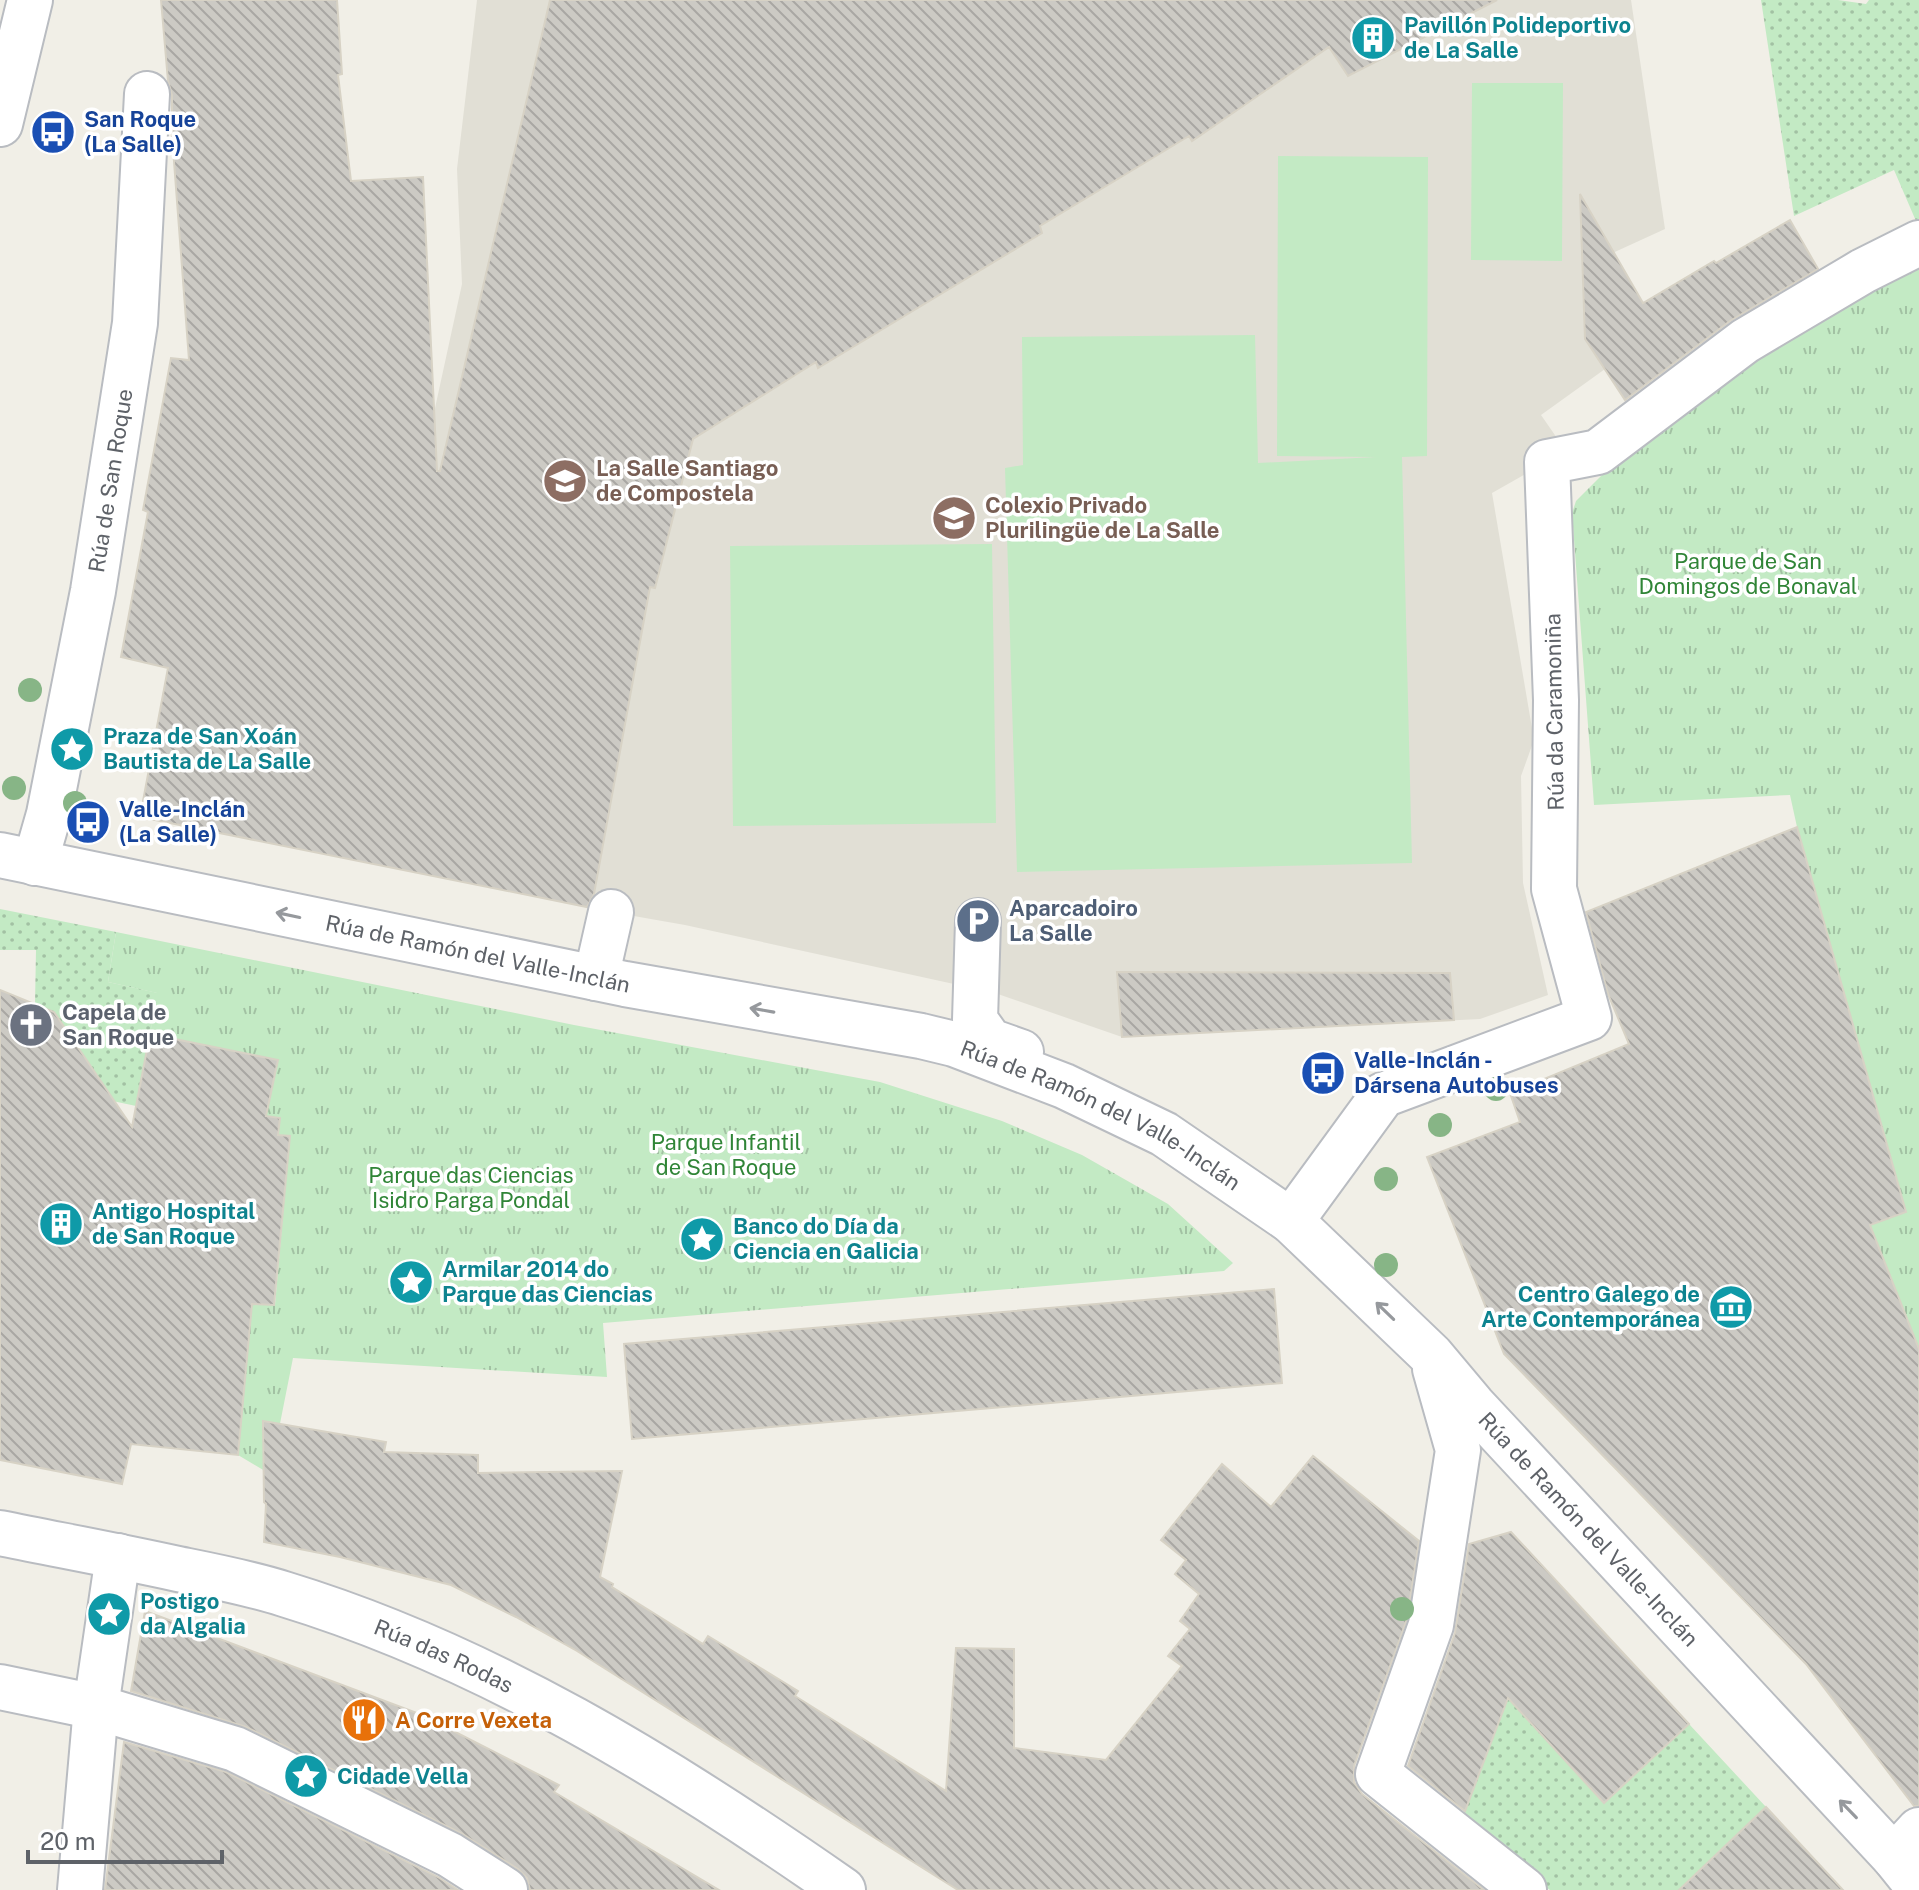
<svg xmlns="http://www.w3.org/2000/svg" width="1919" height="1890" font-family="'Public Sans',sans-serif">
  <defs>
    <pattern id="park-tufts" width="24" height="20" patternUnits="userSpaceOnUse" patternTransform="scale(2)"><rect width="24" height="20" fill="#c3eac4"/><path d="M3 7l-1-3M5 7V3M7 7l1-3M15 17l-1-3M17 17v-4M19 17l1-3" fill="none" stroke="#a2c1a3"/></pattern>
    <pattern id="garden-dots" width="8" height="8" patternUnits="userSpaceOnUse" patternTransform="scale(2)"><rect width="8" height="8" fill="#c3eac4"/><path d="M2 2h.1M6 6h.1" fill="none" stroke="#a2c1a3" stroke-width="1.8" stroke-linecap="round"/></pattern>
    <pattern id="building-back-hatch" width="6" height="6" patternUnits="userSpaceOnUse" patternTransform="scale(2)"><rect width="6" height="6" fill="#cccac4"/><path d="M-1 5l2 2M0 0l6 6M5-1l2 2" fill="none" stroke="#a9a7a3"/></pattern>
  </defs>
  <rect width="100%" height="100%" fill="#f1efe7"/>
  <path fill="#e1dfd5" d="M477,0H1631L1665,229L1582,267L1585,339L1605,369L1541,415L1566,451L1492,493L1534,740L1521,776L1523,883L1548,995L1480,1019L1122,1037L995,993L685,925L611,912L140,817L164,689L192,674L121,657L148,512L405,546L462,284L457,169Z"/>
  <path fill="#c3eac4" d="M1472,83H1563L1562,261L1471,260Z
    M1278,156L1428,157L1427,456L1402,457L1412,863L1017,872L1005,468L1023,465L1022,337L1255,335L1258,463L1376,457L1277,456Z
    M992,544L996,823L733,826L730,546Z"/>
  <path fill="url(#park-tufts)" d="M1919,263V1360L1870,1225L1905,1212L1797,827L1790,795L1594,805L1572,513L1576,501L1611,466L1742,358Z
    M116,932L574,1025L880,1082L1002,1121L1082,1155L1168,1204L1233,1263L1224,1271L603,1323L607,1377L293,1358L270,1474L238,1455L252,1304L275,1305L290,1136L278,1135L279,1119L266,1116L278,1060L150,1034L157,993L108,982Z"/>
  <path fill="url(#garden-dots)" d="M1761,0H1838L1866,4L1869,0H1919V228L1894,170L1794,216Z
    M0,909L116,932L108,982L158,993L136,1106L66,1091L72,1038L54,1012L35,1004L36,950H0Z
    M1508,1698L1604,1803L1689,1724L1766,1807L1679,1890H1550L1460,1824Z"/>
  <path fill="url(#building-back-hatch)" stroke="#d7d2c5" stroke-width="2" d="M161,0H337L342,74L338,75L351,181L423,177L437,471H440L550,0H1497L1348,76L1329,47L1192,141L1189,136L1040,226L1042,233L818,368L816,362L693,439L655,588L650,587L594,894L587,907L140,817L168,668L121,657L148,512L143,510L171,358L189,360L172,135V95L168,81Z
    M1580,194L1643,303L1714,261L1716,263L1790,220L1818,269L1730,321L1625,400L1585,339Z
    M1797,827L1906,1212L1870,1225L1919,1349V1806H1914L1806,1664L1504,1354L1427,1157L1520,1122L1510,1093L1629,1044L1608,994L1586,912Z
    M1117,972L1450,973L1454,1020L1122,1037Z
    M0,990L54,1012L132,1127L150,1034L278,1060L266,1116L280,1118L278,1135L290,1136L274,1305L252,1304L238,1455L131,1444L122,1484L0,1460Z
    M1274,1289L1282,1383L632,1439L624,1344Z
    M263,1421L386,1442L384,1452L478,1455V1473L622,1471L600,1577L613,1584L612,1587L703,1644L708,1636L798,1691L795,1696L946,1791L956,1648L1014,1649V1748L1106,1760L1182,1666L1168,1656L1190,1629L1180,1621L1199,1594L1175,1574L1186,1560L1161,1540L1222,1464L1271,1507L1313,1456L1419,1541L1407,1619L1354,1766V1782L1362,1794L1484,1890H958L577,1651L516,1617L451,1585L340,1557L264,1542L266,1504L264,1502Z
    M1511,1532L1689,1724L1604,1803L1508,1698L1465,1811L1408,1766L1455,1633L1469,1544Z
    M145,1611L422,1715L559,1785L554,1792L719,1890H530L527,1878L518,1869L461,1833L246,1727L131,1691Z
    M124,1742L226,1772L438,1877L458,1890H105Z
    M1766,1807L1843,1890H1679Z"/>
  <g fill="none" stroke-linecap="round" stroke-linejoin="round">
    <g stroke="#b9bcc1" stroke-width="48">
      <g id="minor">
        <path d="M0,124L30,0"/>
        <path id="s1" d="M0,855L625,984L921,1036L954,1044L1064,1086L1164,1134L1291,1221L1431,1355L1473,1405L1894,1857L1919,1888"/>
        <path id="s2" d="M35,863L49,814L93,591L135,323L147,94"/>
        <path d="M978,921L975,1020L990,1041L1021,1052"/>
        <path d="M596,978L611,912"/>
        <path d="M1291,1221L1383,1095L1589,1018L1554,889L1556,700L1547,462L1598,452L1745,341L1863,271L1919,243"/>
        <path d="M1435,1369L1458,1450L1431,1625L1378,1774L1524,1890"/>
        <path id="s3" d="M0,1533C59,1545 119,1556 178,1569C213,1576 250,1583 284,1594C487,1656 670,1769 843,1890"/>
        <path d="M0,1687L96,1707L235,1749L450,1855L505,1890"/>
        <path d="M1894,1857L1919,1830"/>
        <path d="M80,1890L96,1707L118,1556"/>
      </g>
    </g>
    <use href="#minor" stroke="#fff" stroke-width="44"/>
  </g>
  <g fill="#87b586">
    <circle cx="30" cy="690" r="12"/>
    <circle cx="14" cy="788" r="12"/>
    <circle cx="75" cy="803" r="12"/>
    <circle cx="1496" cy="1089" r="12"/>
    <circle cx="1440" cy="1125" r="12"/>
    <circle cx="1386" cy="1179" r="12"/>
    <circle cx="1386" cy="1265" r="12"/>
    <circle cx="1402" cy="1609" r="12"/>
  </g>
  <defs><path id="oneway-shaft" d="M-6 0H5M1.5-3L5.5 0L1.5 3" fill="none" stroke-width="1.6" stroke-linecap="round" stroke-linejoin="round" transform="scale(2)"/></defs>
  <g stroke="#96999d">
    <use href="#oneway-shaft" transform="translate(288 915) rotate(-168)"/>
    <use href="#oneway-shaft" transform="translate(762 1010) rotate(-170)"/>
    <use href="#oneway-shaft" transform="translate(1385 1311) rotate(-136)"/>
    <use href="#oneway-shaft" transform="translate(1848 1809) rotate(-134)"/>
  </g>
  <defs>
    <g id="building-disc" transform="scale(2.3)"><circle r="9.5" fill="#0f9aa8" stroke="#fff"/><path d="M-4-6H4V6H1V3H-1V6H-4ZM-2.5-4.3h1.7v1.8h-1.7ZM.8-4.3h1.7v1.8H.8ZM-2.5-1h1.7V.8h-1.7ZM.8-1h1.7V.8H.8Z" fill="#fff"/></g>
    <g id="bus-disc" transform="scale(2.3)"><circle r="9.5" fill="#1a4fb4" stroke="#fff"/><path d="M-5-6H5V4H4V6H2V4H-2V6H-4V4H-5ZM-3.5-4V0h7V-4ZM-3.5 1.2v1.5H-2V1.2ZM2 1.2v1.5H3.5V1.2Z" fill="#fff"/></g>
    <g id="school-disc" transform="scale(2.3)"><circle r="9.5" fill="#8d6e63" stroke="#fff"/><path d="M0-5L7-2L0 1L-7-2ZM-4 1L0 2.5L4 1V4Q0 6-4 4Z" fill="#fff"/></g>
    <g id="sight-disc" transform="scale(2.3)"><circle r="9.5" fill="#0f9aa8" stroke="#fff"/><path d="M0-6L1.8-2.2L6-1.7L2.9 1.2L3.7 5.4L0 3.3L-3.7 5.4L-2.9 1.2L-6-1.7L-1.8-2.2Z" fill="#fff"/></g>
    <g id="parking-disc" transform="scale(2.3)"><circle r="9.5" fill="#5c6f8a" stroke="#fff"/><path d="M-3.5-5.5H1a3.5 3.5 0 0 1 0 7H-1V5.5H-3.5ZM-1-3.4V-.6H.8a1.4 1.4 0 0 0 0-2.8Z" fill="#fff"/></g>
    <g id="church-disc" transform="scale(2.3)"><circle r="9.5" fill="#6b7280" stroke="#fff"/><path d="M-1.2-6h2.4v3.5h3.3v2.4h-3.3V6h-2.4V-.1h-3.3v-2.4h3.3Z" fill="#fff"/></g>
    <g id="museum-disc" transform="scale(2.3)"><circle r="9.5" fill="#0f9aa8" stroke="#fff"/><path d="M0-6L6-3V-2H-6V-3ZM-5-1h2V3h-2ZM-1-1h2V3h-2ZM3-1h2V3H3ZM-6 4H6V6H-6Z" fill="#fff"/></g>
    <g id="restaurant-disc" transform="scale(2.3)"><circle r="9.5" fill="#e8710a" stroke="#fff"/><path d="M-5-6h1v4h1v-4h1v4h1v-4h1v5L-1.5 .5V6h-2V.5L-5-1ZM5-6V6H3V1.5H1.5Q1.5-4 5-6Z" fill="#fff"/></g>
  </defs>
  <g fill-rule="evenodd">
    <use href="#building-disc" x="1373" y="38"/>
    <use href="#bus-disc" x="53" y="132"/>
    <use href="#school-disc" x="565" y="481"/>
    <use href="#school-disc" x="954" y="518"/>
    <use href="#sight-disc" x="72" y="749"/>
    <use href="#bus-disc" x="88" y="822"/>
    <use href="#parking-disc" x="978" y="921"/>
    <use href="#church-disc" x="31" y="1025"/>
    <use href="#bus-disc" x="1323" y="1073"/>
    <use href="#building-disc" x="61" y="1224"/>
    <use href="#sight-disc" x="702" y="1239"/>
    <use href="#sight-disc" x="411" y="1282"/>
    <use href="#museum-disc" x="1731" y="1307"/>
    <use href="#sight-disc" x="109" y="1614"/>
    <use href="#restaurant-disc" x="364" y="1720"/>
    <use href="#sight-disc" x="306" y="1776"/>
  </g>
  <g text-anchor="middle" stroke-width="7" stroke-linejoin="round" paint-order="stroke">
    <g font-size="22" font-weight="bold" fill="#0d838f" stroke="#fff" text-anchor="start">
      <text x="1404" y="33">Pavillón Polideportivo<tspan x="1404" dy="25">de La Salle</tspan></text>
      <text x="103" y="744">Praza de San Xoán<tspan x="103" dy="25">Bautista de La Salle</tspan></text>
      <text x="92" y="1219">Antigo Hospital<tspan x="92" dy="25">de San Roque</tspan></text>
      <text x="733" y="1234">Banco do Día da<tspan x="733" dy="25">Ciencia en Galicia</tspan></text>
      <text x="442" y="1277">Armilar 2014 do<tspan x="442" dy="25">Parque das Ciencias</tspan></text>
      <text x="1700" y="1302" text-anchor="end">Centro Galego de<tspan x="1700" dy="25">Arte Contemporánea</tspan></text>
      <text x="140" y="1609">Postigo<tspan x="140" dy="25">da Algalia</tspan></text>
      <text x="337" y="1784">Cidade Vella</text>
    </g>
    <g font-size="22" font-weight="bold" fill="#164399" stroke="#fff" text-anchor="start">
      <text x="84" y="127">San Roque<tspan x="84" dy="25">(La Salle)</tspan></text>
      <text x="119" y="817">Valle-Inclán<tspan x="119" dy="25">(La Salle)</tspan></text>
      <text x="1354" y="1068">Valle-Inclán -<tspan x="1354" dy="25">Dársena Autobuses</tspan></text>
    </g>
    <g font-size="22" font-weight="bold" fill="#785e54" stroke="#fff" text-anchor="start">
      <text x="596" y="476">La Salle Santiago<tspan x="596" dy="25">de Compostela</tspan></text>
      <text x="985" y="513">Colexio Privado<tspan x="985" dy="25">Plurilingüe de La Salle</tspan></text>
    </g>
    <g font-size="22" fill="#5e6268" stroke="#fff">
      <text dy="8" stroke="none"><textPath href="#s2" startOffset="390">Rúa de San Roque</textPath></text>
      <text transform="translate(1554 712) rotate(-91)" y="8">Rúa da Caramoniña</text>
      <text dy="8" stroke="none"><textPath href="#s1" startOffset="488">Rúa de Ramón del Valle-Inclán</textPath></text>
      <text dy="8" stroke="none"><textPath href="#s1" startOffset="1136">Rúa de Ramón del Valle-Inclán</textPath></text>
      <text dy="8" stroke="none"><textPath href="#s1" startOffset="1784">Rúa de Ramón del Valle-Inclán</textPath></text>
      <text dy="8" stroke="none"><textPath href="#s3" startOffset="462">Rúa das Rodas</textPath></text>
    </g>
    <g font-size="22" fill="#308537" stroke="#fff">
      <text x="1748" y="569">Parque de San<tspan x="1748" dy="25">Domingos de Bonaval</tspan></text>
      <text x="726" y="1150">Parque Infantil<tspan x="726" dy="25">de San Roque</tspan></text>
      <text x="471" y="1183">Parque das Ciencias<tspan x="471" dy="25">Isidro Parga Pondal</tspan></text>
    </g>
    <g font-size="22" font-weight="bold" fill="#4e5e75" stroke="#fff" text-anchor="start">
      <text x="1009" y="916">Aparcadoiro<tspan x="1009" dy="25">La Salle</tspan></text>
    </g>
    <g font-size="22" font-weight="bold" fill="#5b616d" stroke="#fff" text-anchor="start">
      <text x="62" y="1020">Capela de<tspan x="62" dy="25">San Roque</tspan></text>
    </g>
    <g font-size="22" font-weight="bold" fill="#c56008" stroke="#fff" text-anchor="start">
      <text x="395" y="1728">A Corre Vexeta</text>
    </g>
  </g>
  <path d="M28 1850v12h194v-12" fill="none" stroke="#5e6268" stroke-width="4"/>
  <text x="40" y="1850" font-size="24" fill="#5e6268" stroke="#ffffff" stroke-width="6" paint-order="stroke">20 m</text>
</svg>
